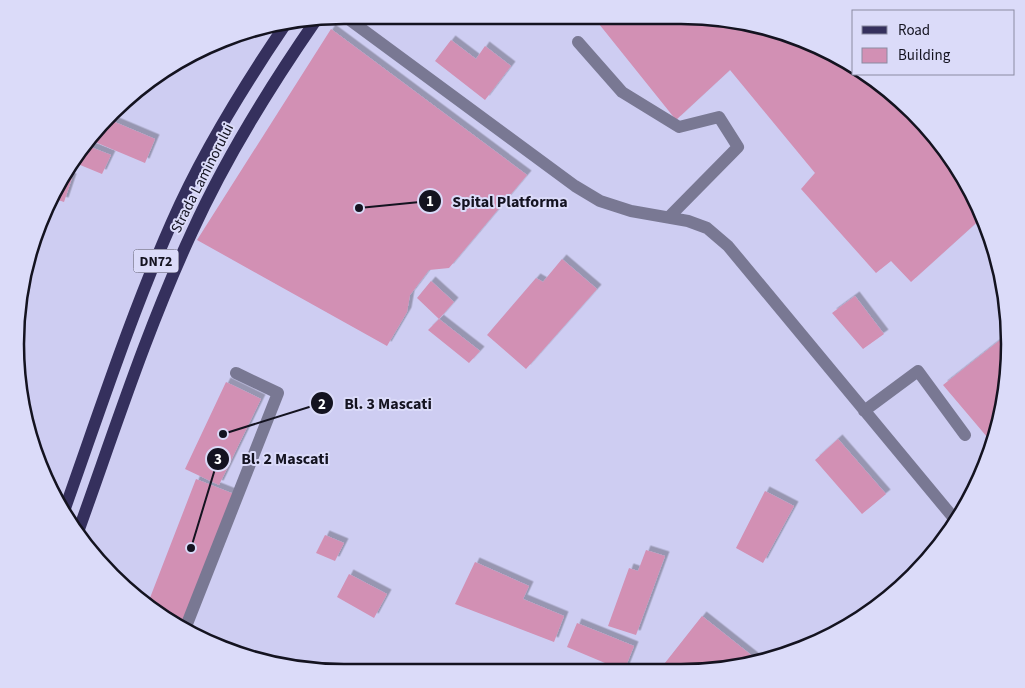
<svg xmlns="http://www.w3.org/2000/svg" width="1025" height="688" font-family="'Source Sans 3',sans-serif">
  <defs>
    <filter id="shadow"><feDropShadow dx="4.5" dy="-4.5" stdDeviation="0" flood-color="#0004"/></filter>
  </defs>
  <rect width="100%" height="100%" fill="#cecdf2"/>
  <path fill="#d290b4" filter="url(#shadow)" d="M595,19L745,21L827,49L854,68V74H861L913,111L954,161L984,216L911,282L891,261L876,273L801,189L815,173L730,70L676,120Z
    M331,29L527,175L449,268L429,270L410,295L407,312L387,346L197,240Z
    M451,40L476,59L485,46L511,66L485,100L435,61Z
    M110,120L155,139L145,163L88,139L101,126L106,128Z
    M83,144L111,155L102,174L73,162Z
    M65,176L72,178L64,202L52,198Z
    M562,259L597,289L526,369L487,335L536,278L543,282Z
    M431,281L454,302L439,319L417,298Z
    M855,296L884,334L863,349L832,313Z
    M439,319L480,351L469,363L428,330Z
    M1009,333L1010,344L1004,408L993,444L943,385Z
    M226,382L261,399L219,485L185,469Z
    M838,439L886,494L862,514L815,460Z
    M196,479L234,494L182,627L148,603Z
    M765,491L794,506L763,563L736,548Z
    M325,535L344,543L335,561L316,553Z
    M646,550L665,556L636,635L608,626L629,568L638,571Z
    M475,562L529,586L523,599L564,616L554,642L455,604Z
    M349,574L387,594L374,618L337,597Z
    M702,616L760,662L745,667L666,673L661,668Z
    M577,623L634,646L624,671L567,647Z"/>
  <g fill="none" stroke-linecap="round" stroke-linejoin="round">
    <path stroke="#797893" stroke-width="12" d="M343,15L575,186L600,201L631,211L688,221L707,228L728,246L957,522
      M578,42L622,92L679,127L719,117L738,147L669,217
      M864,411L918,371L965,435
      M185,629L278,393L236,373"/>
    <path stroke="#35305d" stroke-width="12" d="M63,514C98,416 130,317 172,222C202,153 243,87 285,25
      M78,532C114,432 147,329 192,232C226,157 269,88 316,20"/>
  </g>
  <g text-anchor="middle" stroke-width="4" stroke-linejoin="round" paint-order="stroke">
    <rect fill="#dbdbf9" stroke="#504f61" stroke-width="1" x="133.5" y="249.5" width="45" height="23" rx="4"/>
    <g font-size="14" font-weight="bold" fill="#141320">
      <text x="156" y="266">DN72</text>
    </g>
    <g font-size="15" fill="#141320" stroke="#dbdbf9">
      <text transform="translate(202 178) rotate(-63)" y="5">Strada Laminorului</text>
    </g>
  </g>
  <path d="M0 0H1025V688H0ZM344 24H681A320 320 0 0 1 1001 344V344A320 320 0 0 1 681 664H344A320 320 0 0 1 24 344V344A320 320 0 0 1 344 24Z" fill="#dbdbf9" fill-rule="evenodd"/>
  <path fill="none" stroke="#141320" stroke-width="2.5" d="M344 24H681A320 320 0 0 1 1001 344V344A320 320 0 0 1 681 664H344A320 320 0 0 1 24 344V344A320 320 0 0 1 344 24Z"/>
  <path fill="none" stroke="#141320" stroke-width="2" d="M359 208L430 201M223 434L322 403M191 548L218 459"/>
  <g fill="#141320" stroke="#dbdbf9" stroke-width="2">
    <circle cx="359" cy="208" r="5"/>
    <circle cx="223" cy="434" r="5"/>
    <circle cx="191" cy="548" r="5"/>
    <circle cx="430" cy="201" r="12"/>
    <circle cx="322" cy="403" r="12"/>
    <circle cx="218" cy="459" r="12"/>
  </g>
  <g font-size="15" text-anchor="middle" font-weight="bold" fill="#fff">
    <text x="430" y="206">1</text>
    <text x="322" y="409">2</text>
    <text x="218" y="464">3</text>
  </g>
  <g font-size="16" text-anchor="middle" font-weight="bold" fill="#141320" stroke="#dbdbf9" stroke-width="4" stroke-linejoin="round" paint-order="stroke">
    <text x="510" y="207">Spital Platforma</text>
    <text x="388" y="409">Bl. 3 Mascati</text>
    <text x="285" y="464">Bl. 2 Mascati</text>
  </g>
  <rect x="852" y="10" width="162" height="65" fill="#dbdbf9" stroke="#8b8ba2"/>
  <rect x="862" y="26" width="25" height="8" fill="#35305d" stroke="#8b8ba2"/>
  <text x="898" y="35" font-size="15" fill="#141320">Road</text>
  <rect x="862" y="48" width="25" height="15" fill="#d290b4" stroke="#8b8ba2"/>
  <text x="898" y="60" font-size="15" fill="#141320">Building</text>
</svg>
